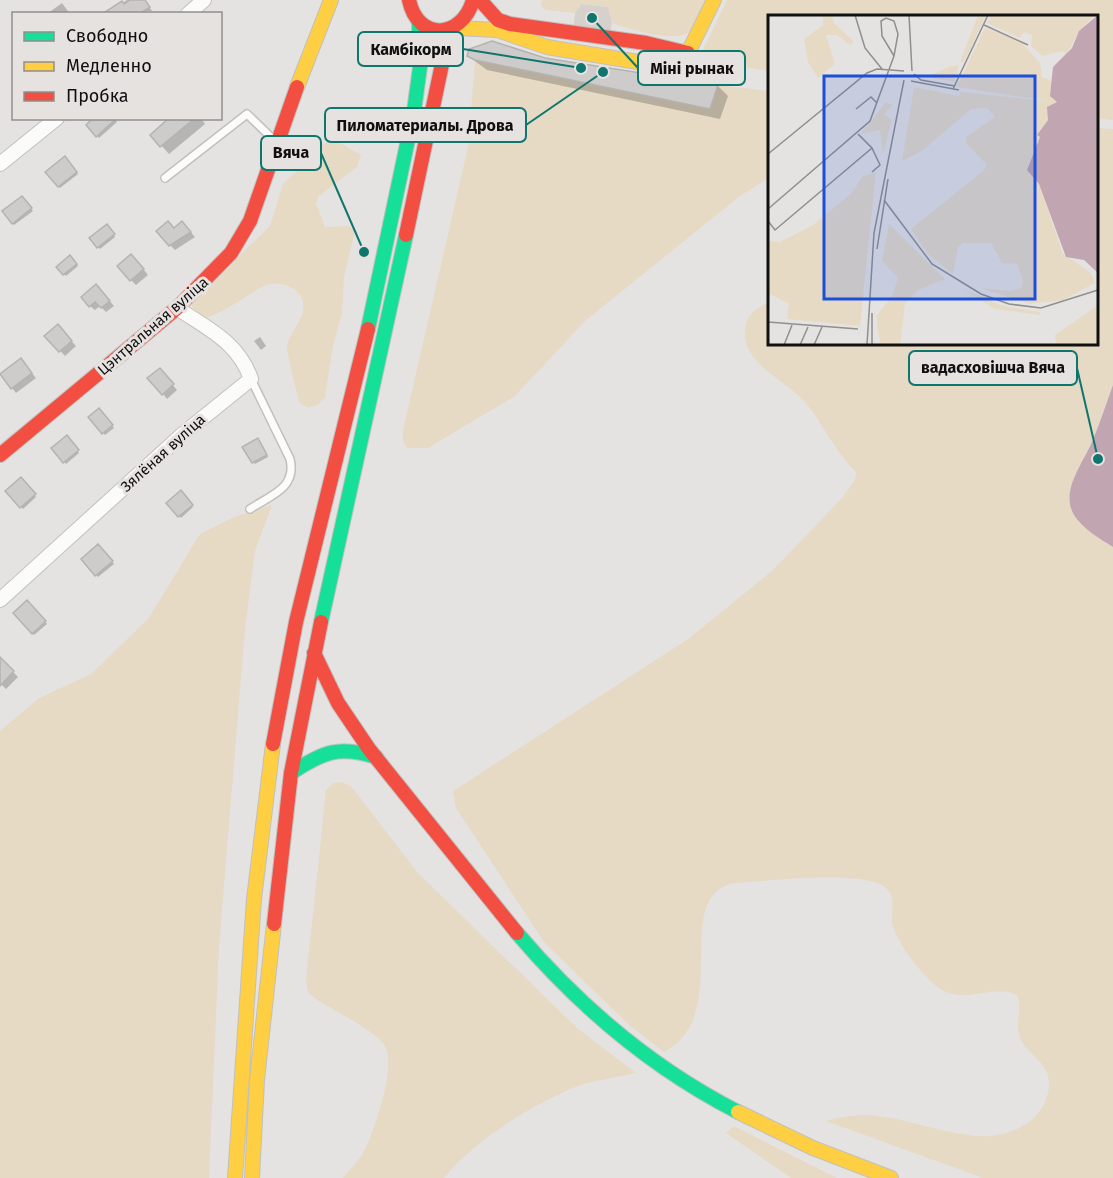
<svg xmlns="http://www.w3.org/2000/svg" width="1113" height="1178" font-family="'Fira Sans',sans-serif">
  <rect width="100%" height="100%" fill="#e5e3e1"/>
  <path fill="#d7d1ce" d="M581,4L609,7L612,23L610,34L573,29L575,13Z"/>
  <path fill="#e6dac5" d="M542,0H707C704,8 701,18 696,26C682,48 632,29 612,23L608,7L581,4L575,13L546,10L541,6Z
    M727,0H1113V120L1097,118L1096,16H770L769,71L698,60Z
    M475,60L709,109L718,85L769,91V178L740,196L585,321L515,396L428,448H407L403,441V430L468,147Z
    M1097,128L1113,129V385L1092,442L1074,476L1097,537L1113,547V1178H983L826,1121C840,1117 852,1115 867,1115C905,1117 942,1134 980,1136C1012,1138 1048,1119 1049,1084C1049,1060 1026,1056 1019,1035C1015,1022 1023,1009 1017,995C992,983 965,1006 939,988C922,976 896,942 892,922C891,912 895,900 889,891C872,867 762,882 733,883C669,900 735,1014 664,1052L630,1026L544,942L456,808L453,791L688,639L772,571L841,499L855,480L856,472C835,452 824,425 805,402C786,380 742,364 745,331C746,315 755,309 769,302L770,344H1096Z
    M334,139L361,155L357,167L319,196L316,203L325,227L349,226L355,231L344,277L342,313L333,346L325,397L318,405L308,408C305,406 302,405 300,403C298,400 286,349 287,345C290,333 300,323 303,312C308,289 279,277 262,287C244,297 225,312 205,318L192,307L193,300L270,226L283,184L328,140Z
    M272,505L255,551L245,629L219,947L209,1178H0V731L39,698L91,674L148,619L200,534L234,517Z
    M342,782L351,786L418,873L577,1028L636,1073C616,1078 592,1080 573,1088C528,1107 474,1141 444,1178H343C349,1170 358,1162 363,1153C374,1132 399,1061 383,1043C371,1029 334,1010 317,1000L308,992L306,980L326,790L333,783Z
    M734,1126L837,1178H791L726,1133Z"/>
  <path fill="#c1a5b1" d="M1113,385V547C1100,539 1082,528 1074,515C1060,491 1083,463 1092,442C1100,423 1106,404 1113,385Z"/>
  <path fill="#0003" d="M127,0H145L152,11L112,14L110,11Z
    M62,3L70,14H47Z
    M468,56L545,60L718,86L728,96L720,119L487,70Z
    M114,118L117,122L99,138L88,126Z
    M172,118H201L205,124L169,154L152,135Z
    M65,158L78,174L60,188L47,173Z
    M22,198L33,211L14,225L4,212Z
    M107,226L115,237L100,249L91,238Z
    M187,228L195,237L175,250L170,245L175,229Z
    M70,257L78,266L66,276L58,267Z
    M136,260L148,275L136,285L131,280Z
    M101,291L114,306L106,312L100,306L95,310L90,306Z
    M62,331L76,346L65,356L46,336Z
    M260,337L266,346L261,350L254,341Z
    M25,365L36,378L16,393L12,388Z
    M164,375L177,390L167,399L163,394Z
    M99,410L114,428L105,435L91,417Z
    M67,437L79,453L66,464L53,448Z
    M260,442L268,457L255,464L253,462Z
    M21,479L36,497L23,509L7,491Z
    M181,492L193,507L181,518L168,503Z
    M98,546L114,564L98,577L83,559Z
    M27,602L47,624L34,635L15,613Z
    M0,659L18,677L6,689L0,683Z"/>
  <path fill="#cdcccb" stroke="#b4b3b1" stroke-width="1.5" d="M130,0H145L150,7L139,14H102L122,1L124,4Z
    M492,41L545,58L718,85L710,109L475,60L467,56L469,49Z
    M93,118H117L96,137L86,125Z
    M169,118H195L160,147L150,135Z
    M65,156L77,172L58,187L45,172Z
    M22,196L32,208L12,224L2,211Z
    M168,221L174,228L182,221L191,232L169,246L156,231Z
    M107,224L115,234L97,248L89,238Z
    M131,254L144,269L130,281L117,266Z
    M70,255L77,264L63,275L56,267Z
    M96,284L110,301L101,308L95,302L89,307L81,297Z
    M58,324L72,341L59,352L44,336Z
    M21,358L32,373L11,389L0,374Z
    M160,368L174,384L162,395L147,378Z
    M99,408L113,425L102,434L88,417Z
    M67,435L79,450L63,463L51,448Z
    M258,438L267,455L252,463L242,447Z
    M21,477L36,494L20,508L5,491Z
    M181,490L193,505L178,517L166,503Z
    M98,544L113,561L95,576L81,559Z
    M27,600L46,621L32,634L13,613Z
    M0,657L14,671L0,686Z"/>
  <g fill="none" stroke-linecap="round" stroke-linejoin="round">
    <g stroke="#c1c0bf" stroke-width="10">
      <path id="lane" d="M683,70L712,76
        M165,178L247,114L276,142
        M250,509C271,495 297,488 290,459L251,379"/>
    </g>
    <g stroke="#c1c0bf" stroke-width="16">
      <path id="street" d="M188,14L204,0
        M0,164L57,118
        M0,600L184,433L251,379C238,342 208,329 177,308"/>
    </g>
    <g stroke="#c1c0bf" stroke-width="16">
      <path id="fast" d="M368,329L414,111L420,67L419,23
        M321,622L406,235
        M291,773C323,752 339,745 376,757
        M517,933C579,1006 652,1068 738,1112"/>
    </g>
    <g stroke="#c1c0bf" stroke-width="16">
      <path id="slow" d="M457,28L497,30L547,47L680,69L714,0
        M297,87L331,0
        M738,1112L813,1148L891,1178
        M235,1178L254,899L273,744
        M252,1178L257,1080L274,924"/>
    </g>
    <g stroke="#c1c0bf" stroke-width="16">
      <path id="jam" d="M409,0C418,42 462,39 473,0
        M480,0L498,20L510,24L646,43L688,53
        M406,235L449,31
        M0,455L177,308L231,253L250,221L297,87
        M314,653L338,703L369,749L517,933
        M273,744L296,622L368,329
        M274,924L291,773L321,622"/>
    </g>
    <use href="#lane" stroke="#fbfbfa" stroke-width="7"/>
    <use href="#street" stroke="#fbfbfa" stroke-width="14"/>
    <use href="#fast" stroke="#16e098" stroke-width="14"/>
    <use href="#slow" stroke="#ffcf43" stroke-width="14"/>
    <use href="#jam" stroke="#f24e42" stroke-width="14"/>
  </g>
  <g text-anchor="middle" stroke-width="6" stroke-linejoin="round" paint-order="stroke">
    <g font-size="15" fill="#111010" stroke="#e6e2e0">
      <text transform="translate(153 326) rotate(-41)" y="5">Цэнтральная вуліца</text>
      <text transform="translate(163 453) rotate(-42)" y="5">Зялёная вуліца</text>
    </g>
  </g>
  <g transform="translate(768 15)">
    <rect width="330" height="330" fill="#e5e3e1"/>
    <path d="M55,0H64L66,8L86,27L82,30L69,20H58L67,49L50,63L40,47L36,24L55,10ZM210,0H218L196,47H192ZM224,0H327L311,16L298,40L295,36L274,41L263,31L264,20L256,17L252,23L219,8ZM217,13L252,26L272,48L274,62L285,67L283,78L289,87L280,95V105L269,120L272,122L260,151L271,169L295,239L322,257L327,268L295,285L262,289L213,273L242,276L253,273L255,266L249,249L234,248L223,228H195L190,232L185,259L160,239L143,214L216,155L219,150L198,128V122L227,102L219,93L203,94L154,136L134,146L146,72L191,81L193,77L280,86L189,72ZM191,50L186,67L159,62L180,52ZM118,87L125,90L116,99L124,105L115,138L112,115L93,119ZM108,157L92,311L19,304L21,289L0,278V226L12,227L45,210L84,178L94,162ZM121,209L177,264L150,275L137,289L132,330H113L109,312V300L125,279L130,263L114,246ZM195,274L235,291L272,297V300L227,294ZM330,290V330H288L287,320Z" fill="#e6dac5"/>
    <path d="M330,0V258L316,245L298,242L271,169L259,155L272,122L269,120L280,105L279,92L289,87L282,81L285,52L304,33L311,16Z" fill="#c1a5b1"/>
    <path fill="none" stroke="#908f8d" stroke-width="1.5" d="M87,0L97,33L114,54M141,0L144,56M216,10L260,30M146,59L153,65L187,71M143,66L191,75M185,74L220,0M88,94L103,82L109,88M0,139L99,58L109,54L136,56M104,157L112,150L104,133M116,185L164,249L213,279L241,289L273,293L330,275M0,194L102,106L126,41L130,19L126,6L118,3L113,6L114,21L126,41M0,206L7,215L104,133L90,119M109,234L120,164M0,307L90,314M16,330L24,310M32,330L40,312M46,330L54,312M99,330L106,218L136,65M104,330V298"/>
    <path fill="#1d4ed8" fill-opacity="0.15" stroke="#1d4ed8" stroke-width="3" d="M56,61H267V284H56Z"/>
    <rect width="330" height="330" fill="none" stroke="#111010" stroke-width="3"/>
  </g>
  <path fill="none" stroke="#0f766e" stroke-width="2" d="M581 68L463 49M592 18L638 68M603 72L526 125M364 252L321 153M1098 459L1077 368"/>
  <g fill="#0f766e" stroke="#e6e2e0" stroke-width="2">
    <circle cx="581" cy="68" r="6"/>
    <circle cx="592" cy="18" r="6"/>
    <circle cx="603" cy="72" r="6"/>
    <circle cx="364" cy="252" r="6"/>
    <circle cx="1098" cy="459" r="6"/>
  </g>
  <g fill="#e6e2e0" stroke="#0f766e" stroke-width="2">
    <rect x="358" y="32" width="105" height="34" rx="6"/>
    <rect x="638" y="51" width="107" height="34" rx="6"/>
    <rect x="325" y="108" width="201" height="34" rx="6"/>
    <rect x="261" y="136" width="60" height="34" rx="6"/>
    <rect x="909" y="351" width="168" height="34" rx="6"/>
  </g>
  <g font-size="16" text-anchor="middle" font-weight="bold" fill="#111010">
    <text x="411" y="55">Камбікорм</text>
    <text x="692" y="74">Міні рынак</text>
    <text x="425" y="131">Пиломатериалы. Дрова</text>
    <text x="291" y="158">Вяча</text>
    <text x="993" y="373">вадасховішча Вяча</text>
  </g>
  <rect x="12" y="12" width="210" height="108" fill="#e6e2e0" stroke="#918e8d" stroke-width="1.5"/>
  <rect x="24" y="32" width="30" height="9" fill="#16e098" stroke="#918e8d" stroke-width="1.5"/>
  <text x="66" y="42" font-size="18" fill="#111010">Свободно</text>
  <rect x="24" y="62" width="30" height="9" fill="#ffcf43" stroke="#918e8d" stroke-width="1.5"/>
  <text x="66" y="72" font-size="18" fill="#111010">Медленно</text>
  <rect x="24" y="92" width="30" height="9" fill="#f24e42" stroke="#918e8d" stroke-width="1.5"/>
  <text x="66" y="102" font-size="18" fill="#111010">Пробка</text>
</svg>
